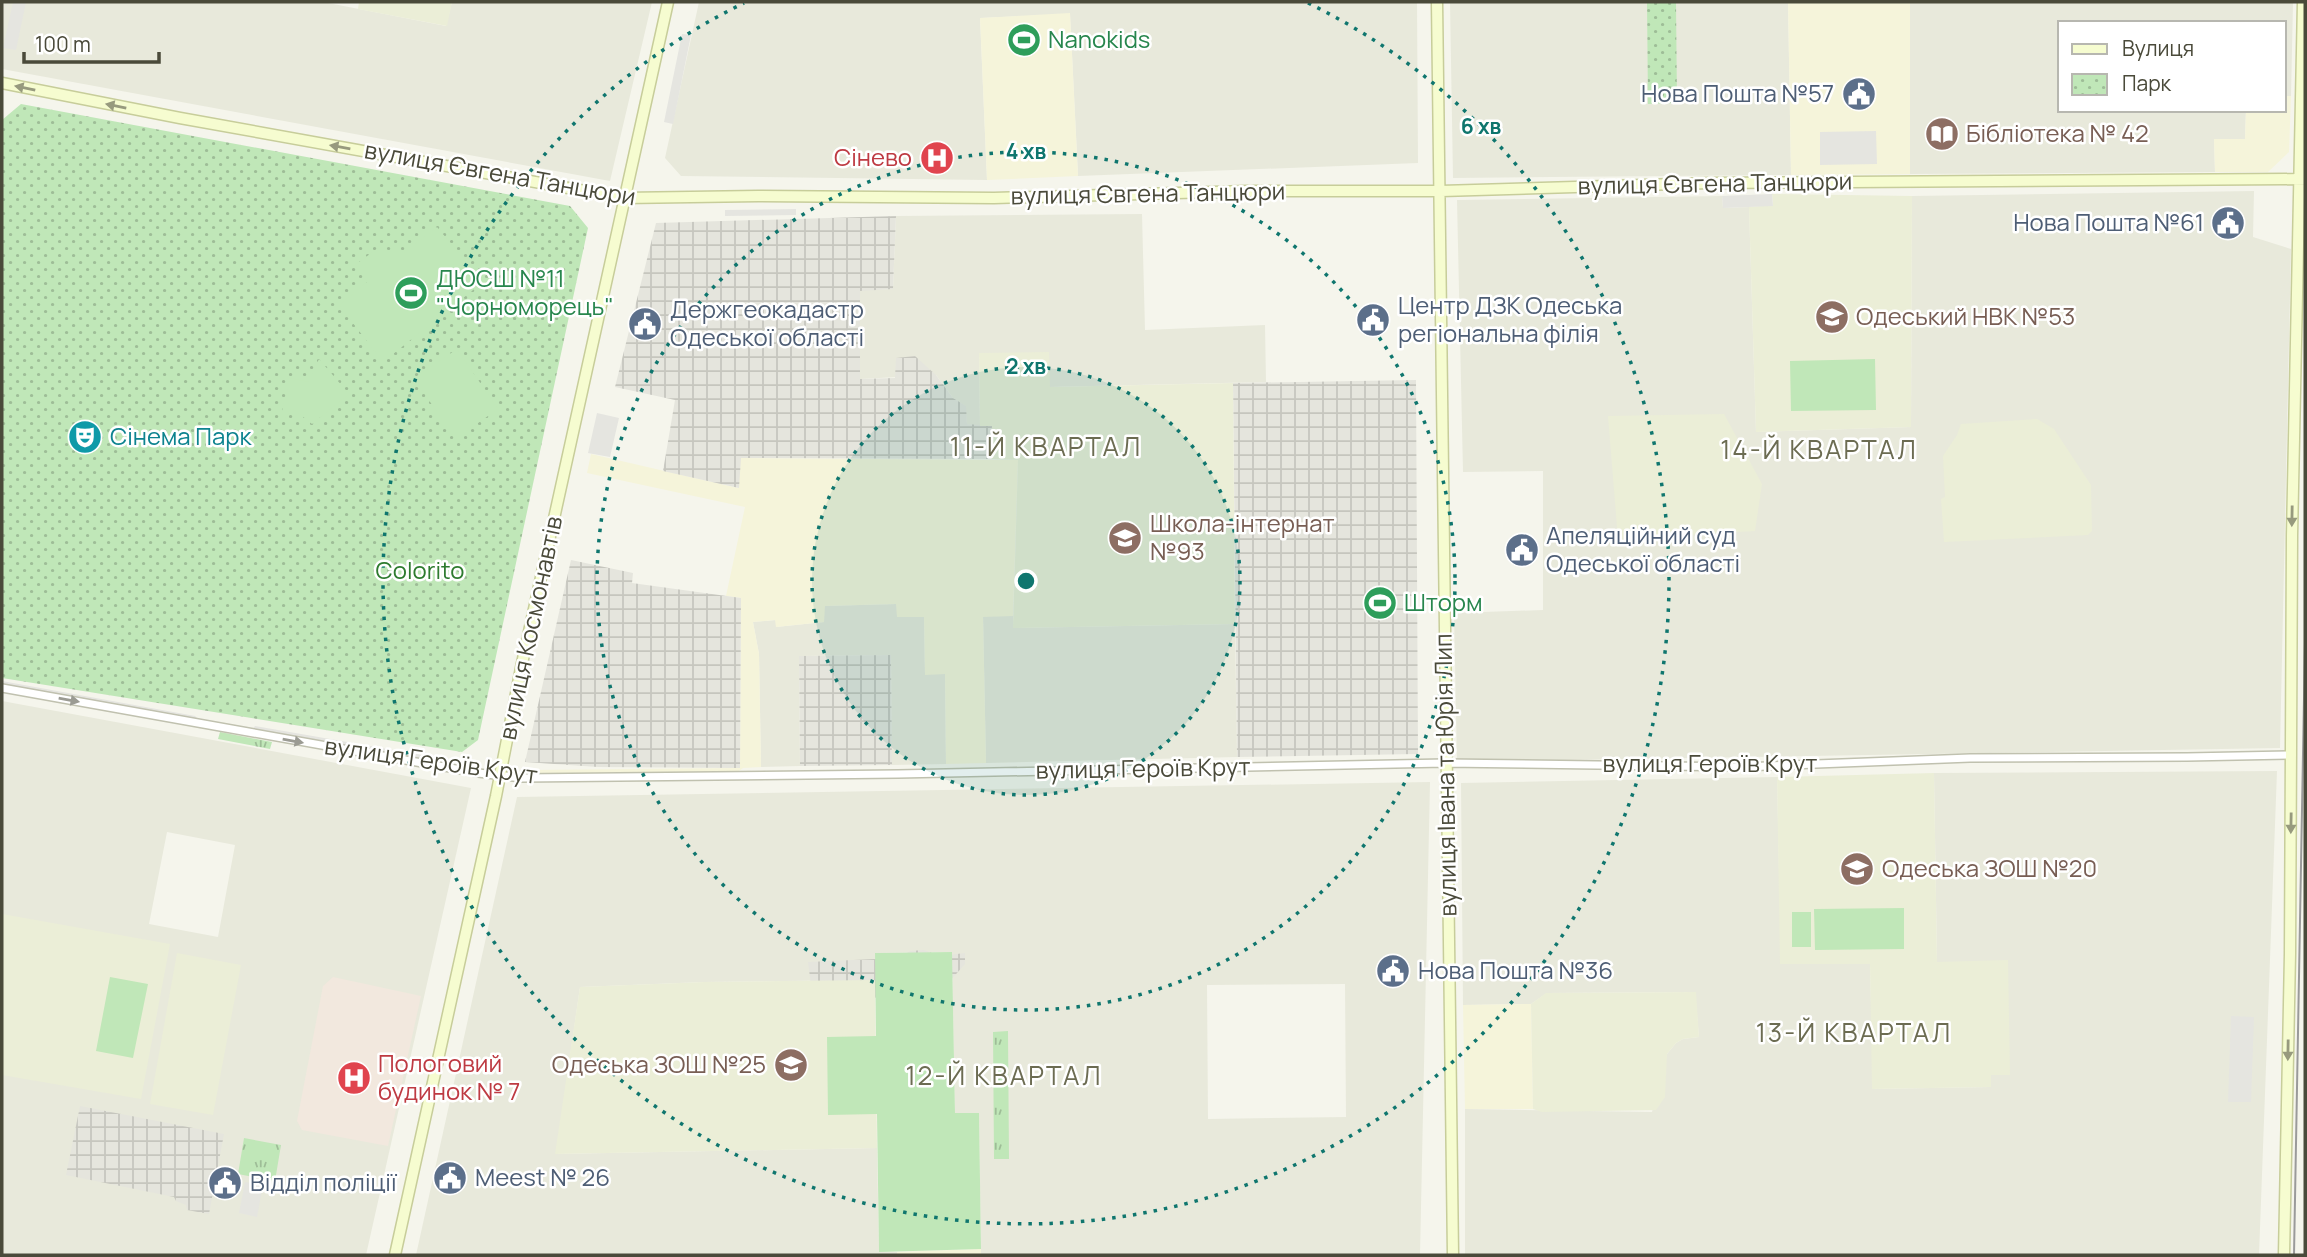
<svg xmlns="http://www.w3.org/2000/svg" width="2307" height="1257" font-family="Manrope,sans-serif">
  <defs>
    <pattern id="industrial-grid" width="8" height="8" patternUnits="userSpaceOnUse" patternTransform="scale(1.75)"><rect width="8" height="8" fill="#e5e5dd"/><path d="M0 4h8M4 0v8" fill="none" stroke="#c6c6be"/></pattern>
    <pattern id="grass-tufts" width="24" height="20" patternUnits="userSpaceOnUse" patternTransform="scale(1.75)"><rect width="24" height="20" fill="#c0e7b8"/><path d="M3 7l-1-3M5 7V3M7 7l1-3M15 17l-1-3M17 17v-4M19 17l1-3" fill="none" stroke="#9ebd97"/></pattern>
    <pattern id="park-dots" width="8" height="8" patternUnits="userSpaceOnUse" patternTransform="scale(1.75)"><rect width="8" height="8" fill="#c0e7b8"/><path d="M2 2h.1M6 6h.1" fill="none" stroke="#9ebd97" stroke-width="1.8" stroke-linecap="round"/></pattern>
  </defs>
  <rect width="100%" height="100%" fill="#f5f5ec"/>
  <path fill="#e8e9db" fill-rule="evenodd" d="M2,2H323L446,26L452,2H652L610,181L2,69Z
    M699,2H1417L1418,163L1078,176L1070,14L980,18L987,180L681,176L665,158Z
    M1450,2H1788L1791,175L1453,178Z
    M1910,2H2293L2291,96H2284V23H2060V110H2246L2245,139H2214L2215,172L1910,174Z
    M2254,191L2253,237L2291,249L2280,748L1457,762L1454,613L1543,610V471L1463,472L1457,200L1722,196L1723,208L1749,207L1756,432L1911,427L1912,196Z
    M1142,214L1145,330L1265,325L1266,382L1049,387L979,353L980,426L967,424L965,406L953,398L936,375L860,379V290L893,289L896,216Z
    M896,604L924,617L925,674H945L946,764L892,765L891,655L799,656L800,766L761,767L759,654L753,622L776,620V627L824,622V606Z
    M983,616H1013L1014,628L1235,624L1237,757L986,763Z
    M2,701L471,788L366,1255H2ZM167,832L235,845L218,937L149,924Z
    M2277,771L2259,1255H1465V1109L1652,1112L1667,1054L1676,1043L1683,1039L1699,1037L1695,992L1547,993L1531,1004L1463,1005L1461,783L1777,777L1781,964L1870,963L1873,1089L1990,1087L1991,1075H2009L1937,962L1934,773Z
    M1430,782L1420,1255H981L979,1114H955L952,952L875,953V980L704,982L580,987L556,1154L877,1148L879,1251L897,1252V1255H416L517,797ZM1345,984L1346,1117L1208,1119L1207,985Z"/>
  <path fill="#f5f4da" d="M1788,2H1910V174L1791,175Z
    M1070,13L1078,176L987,180L980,18Z
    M2284,96H2291L2289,152L2268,172H2215L2214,139H2245L2246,110H2284Z
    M591,454L738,488L740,458L1018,460L1013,616L983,617L986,763L946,764L945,674L925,675L924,617H897L896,604L825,606L824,622L776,627L775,620L753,622L759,654L761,767L743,768L736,773L531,774L529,770L740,768L741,598L726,596L745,507L587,473Z
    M1531,1004L1533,1109H1465L1463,1005Z
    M981,1249V1255H897V1252Z"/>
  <path fill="url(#industrial-grid)" d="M896,216L893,289L860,291V379L895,378L896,358L915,356L936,375L953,398L966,406L967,424L992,426L991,459L741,458L739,488L663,471L675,400L615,387L656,223Z
    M1416,380L1418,754L1237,757L1233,383Z
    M571,560L633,573L632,583L741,598L740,768L598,767L525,762Z
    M891,655L892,765L800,766L799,656Z
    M924,950L940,956L965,953V964L941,991L872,998L811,985L808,962L899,958L910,951Z
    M80,1106L224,1134L209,1214L187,1210L186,1205L176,1201L174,1197L66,1175Z"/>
  <path fill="#ebeed7" d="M359,2H452L447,26L358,9Z
    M1772,194L1912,196L1911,427L1756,432L1749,207L1773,205Z
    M1049,352L1050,387L1233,383L1235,624L1013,628L1018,460L991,459L992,426H980L979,353Z
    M1724,414L1762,484L1755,531L1618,539L1608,416Z
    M2037,419L2054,429L2091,485L2092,531L2088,535L1944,542L1941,499L1945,497L1943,456L1957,435L1961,424Z
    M1934,773L1937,962L2008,960L2010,1075H1991V1087L1872,1089L1870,964H1780L1777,777Z
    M2,914L170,944L141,1099L2,1075Z
    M177,953L241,965L213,1115L150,1104Z
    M875,980L877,1148L555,1154L580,987L704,982Z
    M1696,992L1699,1037L1683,1039L1676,1043L1667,1054L1665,1097L1656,1110L1542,1112L1533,1109L1531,1004L1546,993Z"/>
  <path fill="#f2e8de" d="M333,977L421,996L388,1146L302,1130L297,1121L323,986Z"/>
  <path fill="url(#grass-tufts)" d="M220,732L272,742L270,749L218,739Z
    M1008,1031L1009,1159H994L993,1032Z
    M244,1138L281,1145L275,1181L238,1174Z"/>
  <path fill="url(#park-dots)" d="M1647,2H1676L1677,103L1648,104Z
    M21,104L570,206L588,228L478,740L462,752L2,678V120Z"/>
  <path fill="#c0e7b8" d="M437,227L483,282L383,362L339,305L367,282L355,265L378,248L403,253Z
    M457,349L498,409L455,439L414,378Z
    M319,359L349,394L312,424L292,408L286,418L281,415L290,378L308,382Z
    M1875,359L1876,410L1791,411L1790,361Z
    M1904,908V949L1815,950L1814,909Z
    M1792,912H1811V947H1792Z
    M952,952L955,1113H979L981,1249L879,1252L877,1114L828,1115L827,1037L876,1036L875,953Z
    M110,977L148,984L133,1058L96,1051Z"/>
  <path fill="#e5e5e0" d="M13,2H26L16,50L3,48Z
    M682,34L691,35L673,124L664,122Z
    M1876,131L1877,164L1820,165V132Z
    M1772,194L1773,206L1723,208L1722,196Z
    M796,209V215L725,216V210Z
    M597,413L619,418L610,457L588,453Z
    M2,681L195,716L198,719L2,684Z
    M255,726L451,760L453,764L253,729Z
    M2231,1016L2254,1017L2251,1102H2228Z
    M245,1182L263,1185L257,1217L239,1213Z"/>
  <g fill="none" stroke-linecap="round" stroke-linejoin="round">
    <g stroke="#c0c1af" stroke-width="10">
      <path id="street" d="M2,688L478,773L522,778L898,774L1445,763L1742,767L1970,758L2187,757L2292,755"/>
    </g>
    <g stroke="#c7cd9a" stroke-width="13">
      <path id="secondary" d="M1437,2L1453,1255
        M2,83L180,118L624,198L758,196L994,198L1248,191H1441L1710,183L2305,179
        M395,1255L496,796L521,668L668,2
        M2284,1255L2290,954L2292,536L2303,2"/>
    </g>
    <use href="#street" stroke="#fff" stroke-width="7"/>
    <use href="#secondary" stroke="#f6fcd0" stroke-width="10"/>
    <path stroke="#9a9a9a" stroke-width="2" d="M2294,1255L2305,643"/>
  </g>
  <defs><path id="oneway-solid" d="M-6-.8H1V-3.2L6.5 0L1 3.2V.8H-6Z" transform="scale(1.75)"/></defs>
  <g fill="#979a7e">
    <use href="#oneway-solid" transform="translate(25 88) rotate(-168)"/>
    <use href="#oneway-solid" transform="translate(116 106) rotate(-169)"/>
    <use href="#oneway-solid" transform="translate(340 147) rotate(-170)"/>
    <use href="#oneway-solid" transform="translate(2292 516) rotate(91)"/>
    <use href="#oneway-solid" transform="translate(2291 823) rotate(91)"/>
    <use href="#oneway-solid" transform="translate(2288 1050) rotate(91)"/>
  </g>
  <g fill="#9b9b93">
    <use href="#oneway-solid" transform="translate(69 700) rotate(10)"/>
    <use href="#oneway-solid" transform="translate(293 741) rotate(10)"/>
  </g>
  <circle cx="1026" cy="581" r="214" fill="#0f766e" fill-opacity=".12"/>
  <g fill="none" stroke="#0f766e" stroke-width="3.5" stroke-dasharray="3.5 7">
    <circle cx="1026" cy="581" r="214"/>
    <circle cx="1026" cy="581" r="429"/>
    <path d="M1308 3A643 643 0 1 1 744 3"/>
  </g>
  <defs>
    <g id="stadium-disc" transform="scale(1.75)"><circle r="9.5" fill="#2e9e5b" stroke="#fff"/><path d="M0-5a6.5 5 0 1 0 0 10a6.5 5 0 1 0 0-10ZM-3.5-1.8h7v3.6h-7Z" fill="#fff"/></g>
    <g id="civic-disc" transform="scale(1.75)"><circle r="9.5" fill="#5c6f8a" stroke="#fff"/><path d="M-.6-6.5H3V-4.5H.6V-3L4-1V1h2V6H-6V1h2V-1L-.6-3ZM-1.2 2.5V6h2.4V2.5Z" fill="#fff"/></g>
    <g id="library-disc" transform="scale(1.75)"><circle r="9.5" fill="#8d6e63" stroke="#fff"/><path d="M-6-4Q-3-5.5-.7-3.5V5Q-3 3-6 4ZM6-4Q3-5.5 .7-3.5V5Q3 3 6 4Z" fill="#fff"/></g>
    <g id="hospital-disc" transform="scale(1.75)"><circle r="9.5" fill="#e0444e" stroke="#fff"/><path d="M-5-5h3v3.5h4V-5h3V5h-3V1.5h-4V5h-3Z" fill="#fff"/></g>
    <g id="school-disc" transform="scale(1.75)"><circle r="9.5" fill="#8d6e63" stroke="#fff"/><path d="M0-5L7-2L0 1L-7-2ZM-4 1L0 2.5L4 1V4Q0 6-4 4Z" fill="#fff"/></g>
    <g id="theatre-disc" transform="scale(1.75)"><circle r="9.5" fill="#0f9aa8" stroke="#fff"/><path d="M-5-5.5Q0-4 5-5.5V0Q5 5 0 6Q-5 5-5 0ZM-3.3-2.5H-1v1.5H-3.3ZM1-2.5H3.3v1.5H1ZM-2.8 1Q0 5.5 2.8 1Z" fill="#fff"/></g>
  </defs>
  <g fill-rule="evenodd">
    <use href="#stadium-disc" x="1024" y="40"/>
    <use href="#civic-disc" x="1859" y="94"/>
    <use href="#library-disc" x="1942" y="134"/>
    <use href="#hospital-disc" x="937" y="158"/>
    <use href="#civic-disc" x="2228" y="223"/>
    <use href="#stadium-disc" x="411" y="293"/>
    <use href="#school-disc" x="1832" y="317"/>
    <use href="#civic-disc" x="1373" y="320"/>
    <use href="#civic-disc" x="645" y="324"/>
    <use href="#theatre-disc" x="85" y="437"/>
    <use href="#school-disc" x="1125" y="538"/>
    <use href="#civic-disc" x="1522" y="550"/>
    <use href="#stadium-disc" x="1380" y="603"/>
    <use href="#school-disc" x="1857" y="869"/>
    <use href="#civic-disc" x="1393" y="971"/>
    <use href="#school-disc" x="791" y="1065"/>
    <use href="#hospital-disc" x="354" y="1078"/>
    <use href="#civic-disc" x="450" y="1178"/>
    <use href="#civic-disc" x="225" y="1183"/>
  </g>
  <g text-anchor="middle" stroke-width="5" stroke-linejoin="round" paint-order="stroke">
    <g font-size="24" fill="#27864d" stroke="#fff" text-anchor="start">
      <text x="1048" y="48">Nanokids</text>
      <text x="436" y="287">ДЮСШ №11<tspan x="436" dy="28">"Чорноморець"</tspan></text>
      <text x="1404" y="611">Шторм</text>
    </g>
    <g font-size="24" fill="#4e5e75" stroke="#fff" text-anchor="start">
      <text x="1834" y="102" text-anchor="end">Нова Пошта №57</text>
      <text x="2204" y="231" text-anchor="end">Нова Пошта №61</text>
      <text x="1398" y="314">Центр ДЗК Одеська<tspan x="1398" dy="28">регіональна філія</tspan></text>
      <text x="670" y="318">Держгеокадастр<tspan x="670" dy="28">Одеської області</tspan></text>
      <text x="1546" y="544">Апеляційний суд<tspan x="1546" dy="28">Одеської області</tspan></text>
      <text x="1418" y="979">Нова Пошта №36</text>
      <text x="475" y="1186">Meest № 26</text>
      <text x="250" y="1191">Відділ поліції</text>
    </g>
    <g font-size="24" fill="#785e54" stroke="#fff" text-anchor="start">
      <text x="1966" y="142">Бібліотека № 42</text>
      <text x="1856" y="325">Одеський НВК №53</text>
      <text x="1150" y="532">Школа-інтернат<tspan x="1150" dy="28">№93</tspan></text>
      <text x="1882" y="877">Одеська ЗОШ №20</text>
      <text x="766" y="1073" text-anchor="end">Одеська ЗОШ №25</text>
    </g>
    <g font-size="24" fill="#be3a42" stroke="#fff" text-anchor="end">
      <text x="912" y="166">Сінево</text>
      <text x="378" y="1072" text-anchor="start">Пологовий<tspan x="378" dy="28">будинок № 7</tspan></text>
    </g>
    <g font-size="24" fill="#4a4a3a" stroke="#fff">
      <text transform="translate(500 174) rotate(10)" y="8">вулиця Євгена Танцюри</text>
      <text transform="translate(1715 184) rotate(-1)" y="8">вулиця Євгена Танцюри</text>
      <text transform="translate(1148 194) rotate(-1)" y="8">вулиця Євгена Танцюри</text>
      <text transform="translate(531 628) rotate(-78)" y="8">вулиця Космонавтів</text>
      <text transform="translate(431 761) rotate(8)" y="8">вулиця Героїв Крут</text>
      <text x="1710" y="772">вулиця Героїв Крут</text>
      <text transform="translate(1143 769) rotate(-1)" y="8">вулиця Героїв Крут</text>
      <text transform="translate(1446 775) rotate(-91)" y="8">вулиця Івана та Юрія Лип</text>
    </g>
    <g font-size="24" fill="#0d838f" stroke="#fff" text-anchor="start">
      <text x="110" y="445">Сінема Парк</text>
    </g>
    <g font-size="24" fill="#2e7b2f" stroke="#fff">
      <text x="420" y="579">Colorito</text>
    </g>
    <g font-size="26" letter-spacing="2" fill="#6c6c52" stroke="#fff">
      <text x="1046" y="456">11-Й КВАРТАЛ</text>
      <text x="1819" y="459">14-Й КВАРТАЛ</text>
      <text x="1854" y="1042">13-Й КВАРТАЛ</text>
      <text x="1004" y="1085">12-Й КВАРТАЛ</text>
    </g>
  </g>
  <circle cx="1026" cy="581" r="10" fill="#0f766e" stroke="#fff" stroke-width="3.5"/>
  <g font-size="21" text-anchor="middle" font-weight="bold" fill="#0f766e" stroke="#fff" stroke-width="5" stroke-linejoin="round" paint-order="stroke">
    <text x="1481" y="134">6 хв</text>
    <text x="1026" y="159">4 хв</text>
    <text x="1026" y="374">2 хв</text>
  </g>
  <rect width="2307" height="1257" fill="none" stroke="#4a4a3a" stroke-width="7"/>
  <rect x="2058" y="21" width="228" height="91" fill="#ffffff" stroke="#b7b7b0" stroke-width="2"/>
  <rect x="2072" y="44" width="35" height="10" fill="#f6fcd0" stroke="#b7b7b0" stroke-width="2"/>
  <text x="2122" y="56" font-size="21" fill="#4a4a3a">Вулиця</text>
  <rect x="2072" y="74" width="35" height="21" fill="url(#park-dots)" stroke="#b7b7b0" stroke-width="2"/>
  <text x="2122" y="91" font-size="21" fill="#4a4a3a">Парк</text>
  <path d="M24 52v10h135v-10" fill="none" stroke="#4a4a3a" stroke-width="3.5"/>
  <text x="35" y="52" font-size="21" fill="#4a4a3a" stroke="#ffffff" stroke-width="5" paint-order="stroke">100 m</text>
</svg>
